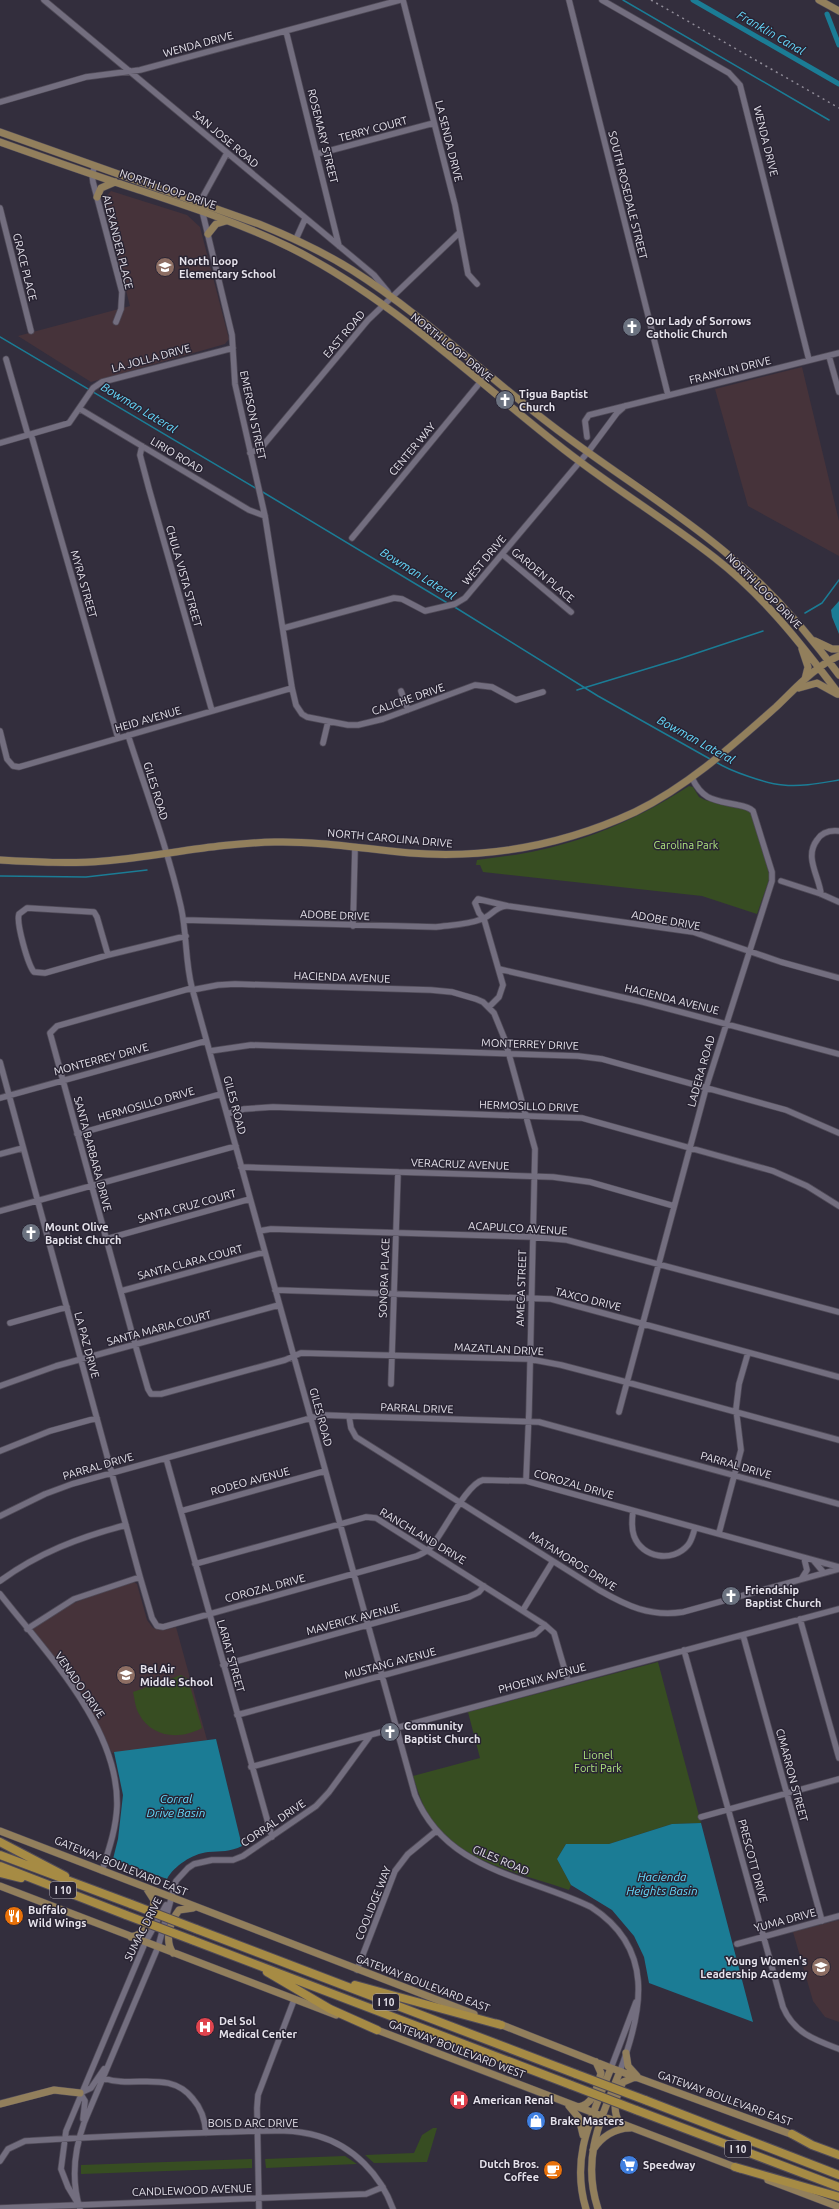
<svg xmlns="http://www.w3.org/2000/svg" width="839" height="2209" font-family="Ubuntu,sans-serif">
  <rect width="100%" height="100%" fill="#332e3d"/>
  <path fill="#46333a" d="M111,191L187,215L200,227L229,339L225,344L91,382L18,336L130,306L103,200Z
    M802,367L839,521V556L748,506L715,389Z
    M134,1582L137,1584L147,1620L153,1628L162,1630L176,1627L207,1740L112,1753L96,1719L30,1629L72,1604L100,1592Z
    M839,1920V2022L825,2017L813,2001L793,1932Z"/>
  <path fill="#374d22" d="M689,786L693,787L699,797L705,800L751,811L770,877L757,914L702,896L483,872L480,865H476L477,860C498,857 520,855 540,850C594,838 643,816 689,786Z
    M658,1662L701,1823L672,1824L609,1844H566L557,1859L571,1885L569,1890C525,1875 474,1865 440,1831C426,1817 419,1795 413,1776L480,1758L468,1712Z
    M181,1675L188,1679L202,1728C180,1740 152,1738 139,1714C135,1707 135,1700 133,1692Z
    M433,2128H437L427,2162L374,2163L365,2155L414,2153L422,2135Z
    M345,2156L357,2164L266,2168L265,2159Z
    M252,2159V2168L81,2174V2165Z"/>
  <path fill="#1b7c95" d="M839,601V634L832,617L831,610Z
    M216,1739L242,1846C230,1852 221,1851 208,1852C192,1854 174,1866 167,1879L113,1859L118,1839L123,1795L114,1752Z
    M701,1823L753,2022L649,1983L644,1957L634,1936L612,1910L571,1885L557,1859L566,1844H609L672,1824Z"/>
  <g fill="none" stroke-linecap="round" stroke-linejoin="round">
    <path stroke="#1b7c95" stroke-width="1.5" d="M623,0L829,120
      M0,337L257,489
      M261,491L449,604
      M453,606L598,696L710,759
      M805,613L822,603L839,580
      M577,690L679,659L763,631
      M716,762C730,771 767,784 783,785C802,787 821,783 839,780
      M0,876L86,877L147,870"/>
    <path stroke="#1b7c95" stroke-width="5" d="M693,0L839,84
      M827,14L839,45"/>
    <g stroke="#504b58" stroke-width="7">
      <path id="minor" d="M44,0L374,275L388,292
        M403,0L455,205L468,274L477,284
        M569,0L668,395
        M602,0L729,73L740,85L809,360
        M286,31L339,246
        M0,102L86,77L140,70L400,0
        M227,153L200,202L232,335L235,384L265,516L292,688L296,705L302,714L307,717L348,725H358L383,719L475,685L492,687L516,700L543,692
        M317,154L434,123
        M95,166L92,174L93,182L122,292L121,309L116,322
        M0,208L31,331
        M296,239L305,219
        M829,356L839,392
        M6,359L28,435
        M80,409L249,510L265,516
        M31,434L118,738
        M587,437L585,421L589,415L839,353
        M0,443L69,423L93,388L102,382L233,348
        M142,446L140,455L149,489L212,711
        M250,453L261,448L368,320L459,233
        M352,538L487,374
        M502,554L571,612
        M284,628L394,598L402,599L425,611L455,604L465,598L588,452L617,413L625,406
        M401,691L408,710
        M0,731L7,759L13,766L19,767L292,688
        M128,735C146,791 168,850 181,907C187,934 185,961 192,988L415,1795C446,1871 525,1875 591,1907C655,1948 643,2010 620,2071
        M323,743L328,722
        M781,881L821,894L839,902
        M821,894C819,876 804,857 817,840C822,832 830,830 839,831
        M27,908L94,912L97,917L108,955L45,973L34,972C28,965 16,923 19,914Z
        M484,919L479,913L475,903L478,899L508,906L693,932L781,962L839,978
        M484,919L503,985L499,997L489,1007
        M184,920L436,927C451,925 467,925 482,919C491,916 495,907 506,906
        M353,926L355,847
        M108,955L186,936
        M499,969L643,1002L839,1054
        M192,988L57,1026L50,1033L135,1344L148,1389L151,1394H161L285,1360L301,1353L529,1359L561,1365L626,1382L839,1440
        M192,990L218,985L235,984L431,990L452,992L476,999L483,1002L494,1013L505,1040L535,1149L529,1411L526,1481
        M210,1051L251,1045L578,1056L602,1059L786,1110L839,1133
        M0,1062L140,1577L152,1618L157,1626L163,1627L417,1556C421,1554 426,1552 430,1548C443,1534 466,1484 483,1480L526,1481L839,1567
        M0,1098L206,1041
        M227,1114L244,1109L273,1107L582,1118L773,1171L807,1186L839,1206
        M77,1134L221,1094
        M0,1154L23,1148
        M241,1167L553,1177L590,1182L674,1206
        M0,1211L236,1146
        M259,1231L271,1229L533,1237L567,1240L839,1312
        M106,1239L250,1199
        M275,1290L551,1299L839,1377
        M121,1291L265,1252
        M10,1323L67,1307
        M391,1384L398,1172
        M0,1386L56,1366L279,1305
        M619,1412L706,1088L772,881V872L753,811C749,807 744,806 738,805C715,800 703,801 692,778
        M349,1416L351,1428L356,1437L599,1590C627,1606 650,1617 683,1612L839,1569
        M0,1451L50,1431L97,1418
        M166,1458L272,1837
        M181,1511L325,1471
        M633,1511C632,1519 631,1528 634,1536C642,1558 673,1563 688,1545C692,1540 693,1534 695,1528
        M0,1516L45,1494L72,1484L311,1418L322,1415L349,1416L539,1422L839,1504
        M719,1533L741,1450L736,1409L739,1384L748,1353
        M814,1561L824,1573
        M195,1564L366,1517L376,1518L545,1625L554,1633L568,1681
        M802,1578L807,1570L804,1558
        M0,1581C38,1553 80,1537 126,1525
        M0,1594C46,1653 119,1727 117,1806C116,1829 109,1849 102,1871
        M523,1610L553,1561
        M800,1619L839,1758
        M27,1629L74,1599L140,1577
        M743,1635L822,1921
        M684,1650L783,2007C794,2033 815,2040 839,2049
        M223,1665L469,1597L479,1592L484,1586
        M237,1715L535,1634L545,1625
        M251,1767L839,1609
        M701,1817L839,1779
        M737,1944L839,1916
        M357,1970L395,1871L408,1854L436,1831
        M611,2068L636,2002
        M103,2078C133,2089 170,2069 193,2099C202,2109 205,2120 206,2133
        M80,2093L91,2088L104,2069
        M80,2093L85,2101L83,2119
        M0,2161L8,2149L25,2141C91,2137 158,2134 224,2132C255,2132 288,2127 318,2136C353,2146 381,2175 393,2209
        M77,2202L68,2187L61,2169L66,2131L145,1943L166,1905
        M0,2208L366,2194L383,2187
        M80,2209C71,2180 74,2151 84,2123L158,1947L176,1881L188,1868L194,1864L212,1860H233L243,1856L316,1806L329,1792L370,1736
        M259,2209L257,2108L258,2095L294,2000"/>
    </g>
    <g stroke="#504b58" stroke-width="8">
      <path id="major" d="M819,0L839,11
        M0,132L259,224C291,237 322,251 352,270C423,315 484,374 551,425C608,469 670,506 725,552C768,587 806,630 839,675
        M0,142C45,158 90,174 136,189C187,206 240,223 289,247C386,295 472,377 557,444C608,485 664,518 715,558C764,596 802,645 839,694
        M97,197L101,188L115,182
        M208,234L216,224L226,221
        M815,641L832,649H839
        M802,649L808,667L805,679
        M799,688L817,683L837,694
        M0,860C35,862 70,864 104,861C161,856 218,843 275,842C320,841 365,849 410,853C488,859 564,845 635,812C688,786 732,746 776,707C795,689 815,666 839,656
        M0,1831L474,2014
        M0,1886L336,2015
        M131,1937C148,1934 153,1917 154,1900L147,1889
        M173,1953C164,1940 170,1922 179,1910L193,1908
        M497,2023L611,2068L796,2136
        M372,2028L740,2169
        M626,2053L628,2066L637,2076
        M0,2104L54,2090L80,2093
        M569,2106L579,2118L583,2135
        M578,2107C594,2105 597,2087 601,2073L596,2062
        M620,2123C611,2110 616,2096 623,2082L635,2077
        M593,2150C601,2137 615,2128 630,2128
        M768,2180L839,2207
        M586,2209C570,2156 592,2117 611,2068
        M598,2209C581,2157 601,2119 620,2071"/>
    </g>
    <g stroke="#504b58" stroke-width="10">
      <path id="highway" d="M0,1842L65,1876
        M0,1855L131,1904
        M0,1866L126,1915
        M0,1873L21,1878
        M196,1929L576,2074
        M192,1940L571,2085
        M267,1972L330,2009L377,2030
        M355,1985L501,2025
        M645,2100L839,2175
        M636,2110L839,2187
        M792,2134L812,2145L839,2155
        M735,2167L839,2197"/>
    </g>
    <use href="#minor" stroke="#736e7f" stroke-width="5.5"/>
    <use href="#major" stroke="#927f5c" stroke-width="7"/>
    <use href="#highway" stroke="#a68b44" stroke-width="8"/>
    <path stroke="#8f8b97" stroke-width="1.5" stroke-dasharray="2 4" stroke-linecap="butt" d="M651,0L839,108"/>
    <g stroke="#504b58" stroke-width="10" stroke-linecap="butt">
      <path id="highway-bridge" d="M131,1904L196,1929
        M126,1915L192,1940
        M576,2074L645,2100
        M571,2085L636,2110"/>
    </g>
    <use href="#highway-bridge" stroke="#a68b44" stroke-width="8"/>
  </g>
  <defs>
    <g id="school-disc" transform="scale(1)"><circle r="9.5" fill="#8d6e63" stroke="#292433"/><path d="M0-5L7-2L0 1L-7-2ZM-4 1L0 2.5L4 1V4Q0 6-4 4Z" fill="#fff"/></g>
    <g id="church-disc" transform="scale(1)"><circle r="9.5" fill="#6b7280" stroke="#292433"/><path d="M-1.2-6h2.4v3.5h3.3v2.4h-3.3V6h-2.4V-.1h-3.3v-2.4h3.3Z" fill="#fff"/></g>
    <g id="restaurant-disc" transform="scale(1)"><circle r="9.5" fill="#e8710a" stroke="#292433"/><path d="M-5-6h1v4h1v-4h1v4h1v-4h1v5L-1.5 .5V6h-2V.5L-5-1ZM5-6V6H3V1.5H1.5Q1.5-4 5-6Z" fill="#fff"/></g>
    <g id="hospital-disc" transform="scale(1)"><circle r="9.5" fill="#e0444e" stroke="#292433"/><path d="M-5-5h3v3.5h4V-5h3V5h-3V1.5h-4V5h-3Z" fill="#fff"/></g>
    <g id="shop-disc" transform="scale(1)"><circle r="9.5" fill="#3f7fe0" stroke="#292433"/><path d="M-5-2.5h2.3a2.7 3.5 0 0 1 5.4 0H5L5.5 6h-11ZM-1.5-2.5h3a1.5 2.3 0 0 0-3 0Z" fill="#fff"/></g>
    <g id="supermarket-disc" transform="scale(1)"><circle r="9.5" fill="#3f7fe0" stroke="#292433"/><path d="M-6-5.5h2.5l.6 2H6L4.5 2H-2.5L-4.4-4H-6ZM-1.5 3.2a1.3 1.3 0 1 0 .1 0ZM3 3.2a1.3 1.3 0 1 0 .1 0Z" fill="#fff"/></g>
    <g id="cafe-disc" transform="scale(1)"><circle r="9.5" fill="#e8710a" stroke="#292433"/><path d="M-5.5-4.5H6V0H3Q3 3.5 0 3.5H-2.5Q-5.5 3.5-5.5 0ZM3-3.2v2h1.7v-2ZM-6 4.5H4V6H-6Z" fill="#fff"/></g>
  </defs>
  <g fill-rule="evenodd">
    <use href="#school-disc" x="165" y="267"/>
    <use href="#church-disc" x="632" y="327"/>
    <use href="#church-disc" x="505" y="400"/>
    <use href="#church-disc" x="31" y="1233"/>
    <use href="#church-disc" x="731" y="1596"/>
    <use href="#school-disc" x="126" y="1675"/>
    <use href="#church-disc" x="390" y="1732"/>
    <use href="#restaurant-disc" x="14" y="1916"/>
    <use href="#school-disc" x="821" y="1967"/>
    <use href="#hospital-disc" x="205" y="2027"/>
    <use href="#hospital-disc" x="459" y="2100"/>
    <use href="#shop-disc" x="536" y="2121"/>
    <use href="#supermarket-disc" x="629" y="2165"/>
    <use href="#cafe-disc" x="553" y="2170"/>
  </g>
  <g text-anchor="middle" stroke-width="3" stroke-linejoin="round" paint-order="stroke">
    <g fill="#292433" stroke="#ada9b4" stroke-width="1">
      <rect x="50" y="1882" width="26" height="16" rx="3"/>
      <rect x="373" y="1994" width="26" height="16" rx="3"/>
      <rect x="725" y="2141" width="26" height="16" rx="3"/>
    </g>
    <g font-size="10" font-weight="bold" fill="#e5e2eb">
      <text x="63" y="1894">I 10</text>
      <text x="386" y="2006">I 10</text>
      <text x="738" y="2153">I 10</text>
    </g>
    <g font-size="11" fill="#e5e2eb" stroke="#292433">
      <text transform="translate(198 44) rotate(-15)" y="4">WENDA DRIVE</text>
      <text transform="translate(373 129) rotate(-15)" y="4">TERRY COURT</text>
      <text transform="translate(323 136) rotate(76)" y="4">ROSEMARY STREET</text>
      <text transform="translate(226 139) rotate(40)" y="4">SAN JOSE ROAD</text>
      <text transform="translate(449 141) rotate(76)" y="4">LA SENDA DRIVE</text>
      <text transform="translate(766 141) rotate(76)" y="4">WENDA DRIVE</text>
      <text transform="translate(168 189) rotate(19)" y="4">NORTH LOOP DRIVE</text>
      <text transform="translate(628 195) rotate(76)" y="4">SOUTH ROSEDALE STREET</text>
      <text transform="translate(118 242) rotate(76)" y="4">ALEXANDER PLACE</text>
      <text transform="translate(25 267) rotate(76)" y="4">GRACE PLACE</text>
      <text transform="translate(344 334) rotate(-50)" y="4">EAST ROAD</text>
      <text transform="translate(452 347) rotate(39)" y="4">NORTH LOOP DRIVE</text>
      <text transform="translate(151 358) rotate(-15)" y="4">LA JOLLA DRIVE</text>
      <text transform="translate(730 370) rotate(-14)" y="4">FRANKLIN DRIVE</text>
      <text transform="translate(253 415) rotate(78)" y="4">EMERSON STREET</text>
      <text transform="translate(412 449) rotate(-50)" y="4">CENTER WAY</text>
      <text transform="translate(177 455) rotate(31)" y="4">LIRIO ROAD</text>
      <text transform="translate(484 560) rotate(-50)" y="4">WEST DRIVE</text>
      <text transform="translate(543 575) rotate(40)" y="4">GARDEN PLACE</text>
      <text transform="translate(184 576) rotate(74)" y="4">CHULA VISTA STREET</text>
      <text transform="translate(84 584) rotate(74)" y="4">MYRA STREET</text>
      <text transform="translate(764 591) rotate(45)" y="4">NORTH LOOP DRIVE</text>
      <text transform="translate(408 699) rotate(-19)" y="4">CALICHE DRIVE</text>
      <text transform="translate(148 719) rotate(-16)" y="4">HEID AVENUE</text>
      <text transform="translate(156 791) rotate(73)" y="4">GILES ROAD</text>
      <text transform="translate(390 838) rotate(5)" y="4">NORTH CAROLINA DRIVE</text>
      <text transform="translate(335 915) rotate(2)" y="4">ADOBE DRIVE</text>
      <text transform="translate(666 920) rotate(10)" y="4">ADOBE DRIVE</text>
      <text transform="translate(342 977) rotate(2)" y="4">HACIENDA AVENUE</text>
      <text transform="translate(672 999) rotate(14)" y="4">HACIENDA AVENUE</text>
      <text transform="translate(530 1044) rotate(2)" y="4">MONTERREY DRIVE</text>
      <text transform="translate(101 1059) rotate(-15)" y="4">MONTERREY DRIVE</text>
      <text transform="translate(701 1071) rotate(-74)" y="4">LADERA ROAD</text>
      <text transform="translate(146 1104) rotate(-16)" y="4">HERMOSILLO DRIVE</text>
      <text transform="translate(235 1105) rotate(75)" y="4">GILES ROAD</text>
      <text transform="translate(529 1106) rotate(2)" y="4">HERMOSILLO DRIVE</text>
      <text transform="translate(93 1154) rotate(75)" y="4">SANTA BARBARA DRIVE</text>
      <text transform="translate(460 1164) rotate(2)" y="4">VERACRUZ AVENUE</text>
      <text transform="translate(187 1206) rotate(-15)" y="4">SANTA CRUZ COURT</text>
      <text transform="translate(518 1228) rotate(3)" y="4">ACAPULCO AVENUE</text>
      <text transform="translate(190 1262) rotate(-15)" y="4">SANTA CLARA COURT</text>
      <text transform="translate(384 1278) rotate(-88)" y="4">SONORA PLACE</text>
      <text transform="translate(521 1288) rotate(-88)" y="4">AMECA STREET</text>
      <text transform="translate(588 1299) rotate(14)" y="4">TAXCO DRIVE</text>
      <text transform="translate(159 1328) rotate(-15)" y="4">SANTA MARIA COURT</text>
      <text transform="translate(87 1345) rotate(75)" y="4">LA PAZ DRIVE</text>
      <text transform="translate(499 1349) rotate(3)" y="4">MAZATLAN DRIVE</text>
      <text transform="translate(417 1408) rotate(2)" y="4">PARRAL DRIVE</text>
      <text transform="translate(321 1417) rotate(75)" y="4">GILES ROAD</text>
      <text transform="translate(736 1465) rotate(16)" y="4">PARRAL DRIVE</text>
      <text transform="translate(98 1466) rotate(-16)" y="4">PARRAL DRIVE</text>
      <text transform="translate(250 1481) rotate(-15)" y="4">RODEO AVENUE</text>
      <text transform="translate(574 1484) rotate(16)" y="4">COROZAL DRIVE</text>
      <text transform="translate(423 1536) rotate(31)" y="4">RANCHLAND DRIVE</text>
      <text transform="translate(573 1561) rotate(32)" y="4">MATAMOROS DRIVE</text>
      <text transform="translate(265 1588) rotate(-15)" y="4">COROZAL DRIVE</text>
      <text transform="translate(353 1619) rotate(-15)" y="4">MAVERICK AVENUE</text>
      <text transform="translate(231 1656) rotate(74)" y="4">LARIAT STREET</text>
      <text transform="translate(390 1663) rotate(-15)" y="4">MUSTANG AVENUE</text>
      <text transform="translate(542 1678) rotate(-15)" y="4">PHOENIX AVENUE</text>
      <text transform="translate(80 1685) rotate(55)" y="4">VENADO DRIVE</text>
      <text transform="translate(792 1775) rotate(75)" y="4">CIMARRON STREET</text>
      <text transform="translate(273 1823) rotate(-34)" y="4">CORRAL DRIVE</text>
      <text transform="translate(501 1860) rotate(23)" y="4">GILES ROAD</text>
      <text transform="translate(753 1861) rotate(75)" y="4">PRESCOTT DRIVE</text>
      <text transform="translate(121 1866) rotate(22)" y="4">GATEWAY BOULEVARD EAST</text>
      <text transform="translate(373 1903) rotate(-68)" y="4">COOLIDGE WAY</text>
      <text transform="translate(785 1920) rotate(-15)" y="4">YUMA DRIVE</text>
      <text transform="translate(143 1929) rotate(-63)" y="4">SUMAC DRIVE</text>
      <text transform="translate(423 1983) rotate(21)" y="4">GATEWAY BOULEVARD EAST</text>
      <text transform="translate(457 2049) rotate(21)" y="4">GATEWAY BOULEVARD WEST</text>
      <text transform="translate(725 2098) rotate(20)" y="4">GATEWAY BOULEVARD EAST</text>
      <text x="253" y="2127">BOIS D ARC DRIVE</text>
      <text transform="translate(192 2190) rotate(-2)" y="4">CANDLEWOOD AVENUE</text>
    </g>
    <g font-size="11" font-weight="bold" fill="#e5e2eb" stroke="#292433" text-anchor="start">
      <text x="179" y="265">North Loop<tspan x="179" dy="13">Elementary School</tspan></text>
      <text x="646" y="325">Our Lady of Sorrows<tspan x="646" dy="13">Catholic Church</tspan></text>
      <text x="519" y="398">Tigua Baptist<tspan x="519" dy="13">Church</tspan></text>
      <text x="45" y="1231">Mount Olive<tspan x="45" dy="13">Baptist Church</tspan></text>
      <text x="745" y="1594">Friendship<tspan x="745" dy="13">Baptist Church</tspan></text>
      <text x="140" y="1673">Bel Air<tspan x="140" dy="13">Middle School</tspan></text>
      <text x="404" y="1730">Community<tspan x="404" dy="13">Baptist Church</tspan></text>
      <text x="28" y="1914">Buffalo<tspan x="28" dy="13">Wild Wings</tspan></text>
      <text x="807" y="1965" text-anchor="end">Young Women's<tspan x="807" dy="13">Leadership Academy</tspan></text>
      <text x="219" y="2025">Del Sol<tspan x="219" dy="13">Medical Center</tspan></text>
      <text x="473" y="2104">American Renal</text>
      <text x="550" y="2125">Brake Masters</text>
      <text x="539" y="2168" text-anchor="end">Dutch Bros.<tspan x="539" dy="13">Coffee</tspan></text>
      <text x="643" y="2169">Speedway</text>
    </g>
    <g font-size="11" fill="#b0e67f" stroke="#292433">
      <text x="686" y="849">Carolina Park</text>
      <text x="598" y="1759">Lionel<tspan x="598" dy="13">Forti Park</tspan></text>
    </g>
    <g font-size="12" font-style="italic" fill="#66dbfe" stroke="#292433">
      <text transform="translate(771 33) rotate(30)" y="4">Franklin Canal</text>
      <text transform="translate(139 408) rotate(31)" y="4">Bowman Lateral</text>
      <text transform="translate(418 574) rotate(32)" y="4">Bowman Lateral</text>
      <text transform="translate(696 740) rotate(29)" y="4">Bowman Lateral</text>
      <text x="176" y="1803">Corral<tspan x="176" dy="14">Drive Basin</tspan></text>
      <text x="662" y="1881">Hacienda<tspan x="662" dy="14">Heights Basin</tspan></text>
    </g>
  </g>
</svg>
